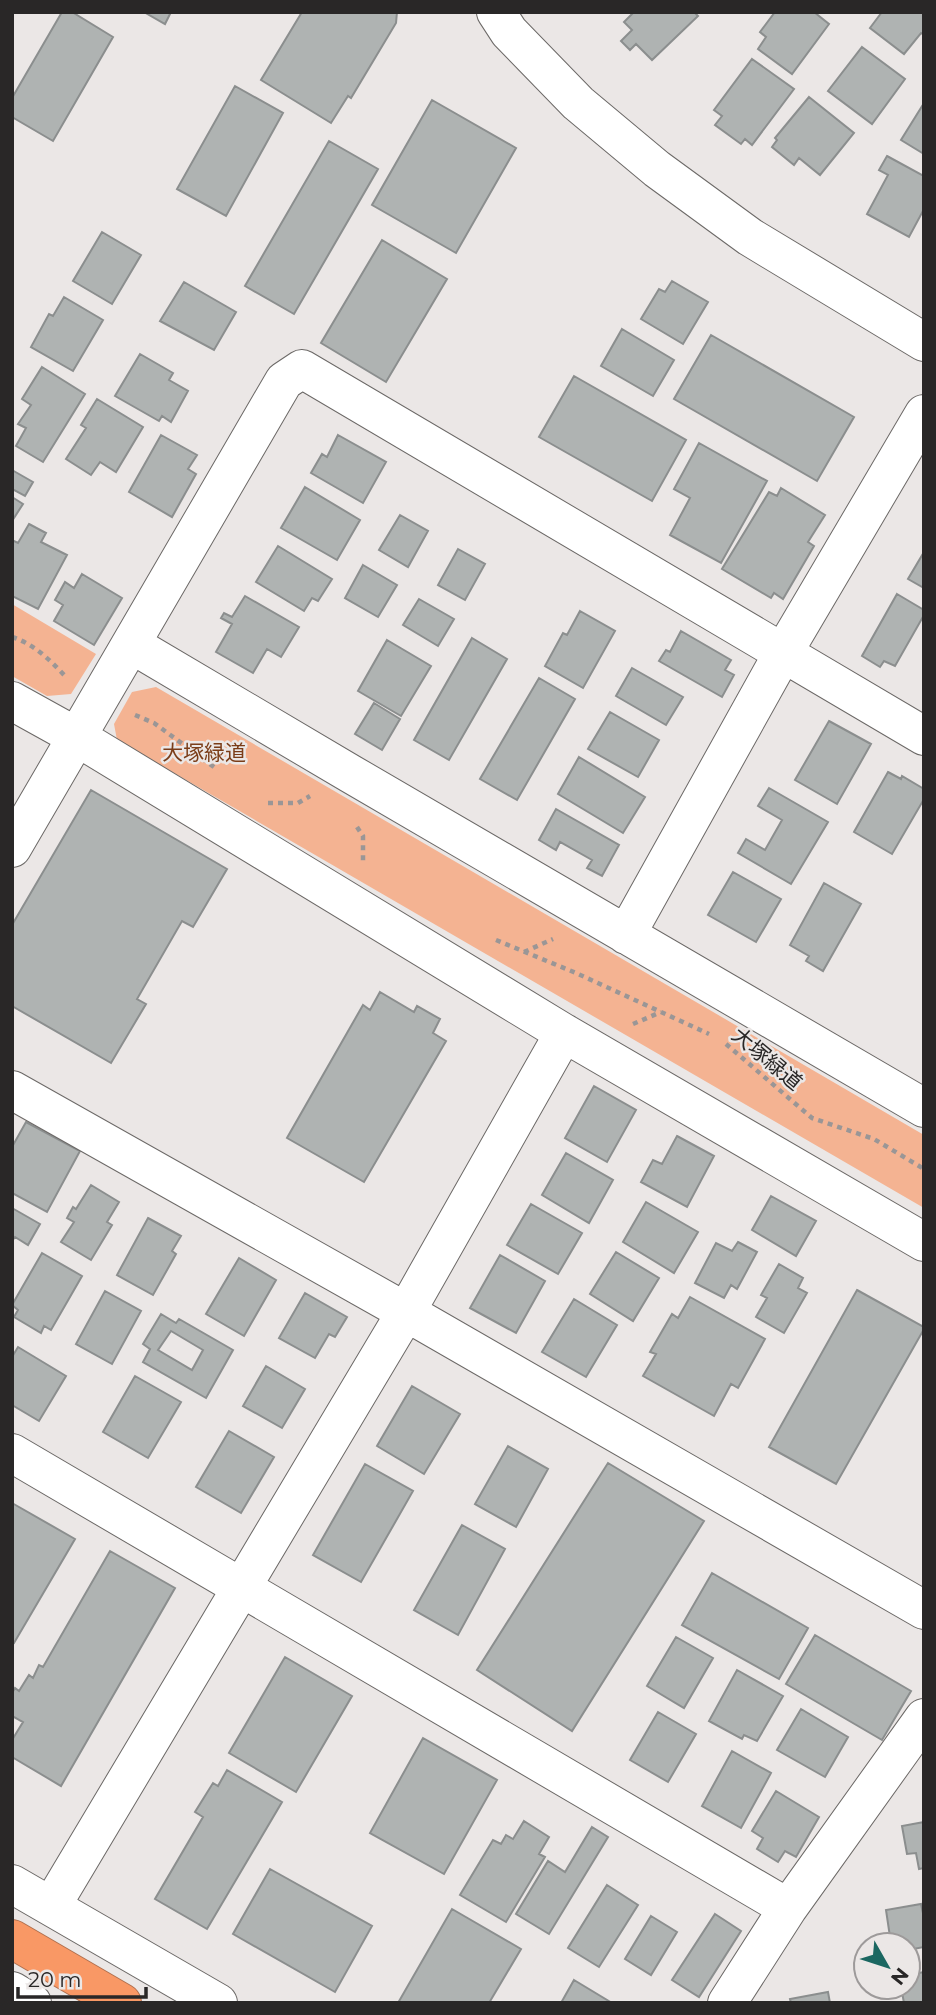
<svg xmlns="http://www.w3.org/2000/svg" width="936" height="2015" font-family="Montserrat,'Noto Sans JP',sans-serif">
  <rect width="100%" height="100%" fill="#ebe7e6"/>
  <path fill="#f4b392" d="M12,604L96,654L71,694L47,696L12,676Z
    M156,687L924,1135V1208L117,740L114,724L132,692Z"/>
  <path fill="#afb3b2" stroke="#8b8e8e" stroke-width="2" fill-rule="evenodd" d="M62,12H72L113,37L53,141L12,117V98Z
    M144,12H171L165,24Z
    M302,12H397L396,23L351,98L348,96L331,123L261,80Z
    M634,12H694L698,16L652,60L636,44L630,50L621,41L632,30L624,22Z
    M775,12H814L829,24L792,74L758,49L766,37L760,32Z
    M882,12H924V35L921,33L904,54L870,28Z
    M862,47L905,79L872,124L828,91Z
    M752,59L794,89L752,145L745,139L741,144L715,125L722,116L714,110Z
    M235,86L283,113L226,216L177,189Z
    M809,97L854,133L820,175L799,158L794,165L772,147L777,140L775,138Z
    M432,100L516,148L456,253L372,205Z
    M924,103V154L901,140Z
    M329,141L378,169L294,314L245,286Z
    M887,156L924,176V209L909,237L867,214L888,175L879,170Z
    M102,232L141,255L112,304L73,281Z
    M382,240L447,279L386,382L321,343Z
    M672,281L708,302L683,344L641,319L659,289L665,292Z
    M184,282L236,312L214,350L160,321Z
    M64,297L103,320L73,371L31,347L49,314L53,316Z
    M622,329L674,360L653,396L601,366Z
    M711,335L854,417L817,481L674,399Z
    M140,354L173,373L169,380L188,391L171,422L162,416L159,421L115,396Z
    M42,367L85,394L43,462L16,446L26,428L18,424L31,405L22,399Z
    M574,376L686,440L652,501L539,437Z
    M97,399L143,427L116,472L100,462L91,475L66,459L86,428L81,425Z
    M161,435L197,455L188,469L196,474L172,517L129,492Z
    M338,435L386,462L363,503L311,473L322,454L327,457Z
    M699,443L767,481L721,563L670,535L690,498L674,489Z
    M12,470L33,482L25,496L12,489Z
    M305,487L360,520L337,560L281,528Z
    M781,488L825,515L808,542L814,546L783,599L774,593L771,598L722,569L769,492L777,496Z
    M12,497L23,504L12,521Z
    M400,515L428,531L408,567L379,550Z
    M29,524L46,533L41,542L67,555L38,609L12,596V540L18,543Z
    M278,546L332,579L318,601L312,598L304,611L256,582Z
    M458,549L485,564L465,600L438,585Z
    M924,552V588L908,579Z
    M363,565L397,585L378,617L345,598Z
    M82,574L122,598L94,645L54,621L63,605L55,600L65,582L74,588Z
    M897,594L924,610V615L895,666L884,661L880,667L862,656Z
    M245,596L299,627L281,657L267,649L253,673L216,652L232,624L221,618L224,613L232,617Z
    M419,599L454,619L438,646L403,625Z
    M580,611L615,631L583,688L545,666L563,633L567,635Z
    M681,631L731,660L725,670L734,675L722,697L659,661L666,650L670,652Z
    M472,638L507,659L449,760L414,740Z
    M387,640L431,666L401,716L358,691Z
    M632,668L683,697L666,725L616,696Z
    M539,678L575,699L517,800L480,779Z
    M374,703L400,719L382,750L355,734Z
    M610,712L659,740L638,777L588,749Z
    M829,721L871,744L837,804L795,780Z
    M579,757L645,797L623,833L558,794Z
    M888,772L901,779L902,776L924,789V799L892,854L854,832Z
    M769,788L828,822L791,884L738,853L746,839L765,850L782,820L758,806Z
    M91,790L227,869L193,927L182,921L137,999L146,1004L111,1063L12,1006V925Z
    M556,809L619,845L602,876L587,868L592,860L560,842L556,850L539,840Z
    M733,872L781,899L756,942L708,915Z
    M824,883L861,904L823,971L806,961L809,956L790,945Z
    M380,992L414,1012L417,1006L440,1019L433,1033L446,1041L364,1182L287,1138L363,1005L370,1010Z
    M594,1086L636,1110L607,1162L565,1138Z
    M26,1122L80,1151L47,1212L12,1193V1147Z
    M677,1136L714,1156L687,1207L641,1182L653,1160L662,1164Z
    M566,1153L613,1180L589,1223L542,1195Z
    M91,1185L119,1202L107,1222L112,1225L91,1260L61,1242L74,1222L67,1218L73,1207L76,1209Z
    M771,1196L816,1221L796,1256L752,1230Z
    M646,1202L698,1232L674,1273L623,1242Z
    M531,1204L582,1233L558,1274L507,1245Z
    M12,1208L40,1224L28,1245L15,1237L12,1241Z
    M148,1218L181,1236L172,1251L176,1254L153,1295L117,1275Z
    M738,1242L757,1252L737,1289L731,1285L724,1298L695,1283L716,1243L732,1251Z
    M616,1252L659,1278L633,1321L590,1294Z
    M42,1253L82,1276L51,1330L44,1326L41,1333L14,1317L18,1310L12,1305Z
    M500,1255L545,1281L516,1333L470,1308Z
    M239,1258L276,1280L244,1336L206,1314Z
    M779,1264L803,1278L798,1288L807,1293L784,1333L756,1317L767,1298L761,1295Z
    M857,1290L924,1327V1329L836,1484L769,1447Z
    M105,1291L141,1311L112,1364L76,1344Z
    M305,1293L347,1317L335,1337L329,1334L315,1358L279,1338Z
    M690,1297L765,1339L738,1388L731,1384L714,1416L643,1376L656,1354L650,1352L672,1314L678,1318Z
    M574,1299L617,1325L586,1377L542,1352Z
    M161,1314L176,1323L179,1319L233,1350L206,1398L143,1362L150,1349L143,1344ZM171,1331L203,1350L192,1370L158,1350Z
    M18,1347L66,1376L39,1421L12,1405V1357Z
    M266,1366L305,1389L282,1428L243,1406Z
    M135,1376L181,1402L148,1458L103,1432Z
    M412,1386L460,1414L424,1474L377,1446Z
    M229,1431L274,1457L241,1513L196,1487Z
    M508,1446L548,1469L516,1527L475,1504Z
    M608,1463L704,1521L572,1731L477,1670Z
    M365,1464L413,1491L361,1582L313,1555Z
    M12,1503L75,1539L14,1643L12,1642Z
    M462,1525L505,1549L458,1635L414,1610Z
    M110,1551L175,1588L61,1786L12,1757V1740L23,1722L12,1716V1693L15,1688L19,1691L29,1675L33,1678L39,1665L43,1667Z
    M712,1573L808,1628L779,1679L682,1625Z
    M815,1635L911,1691L882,1740L786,1684Z
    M676,1637L713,1658L684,1708L647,1686Z
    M285,1657L352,1696L296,1792L229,1753Z
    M737,1670L783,1696L757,1741L744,1735L742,1739L709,1721Z
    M801,1709L848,1737L825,1777L777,1750Z
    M658,1712L696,1734L668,1782L630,1760Z
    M423,1738L497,1780L444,1874L370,1833Z
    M732,1751L771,1773L741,1828L702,1806Z
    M227,1770L282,1802L207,1929L155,1899L203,1817L195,1812L213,1783L218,1786Z
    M776,1791L819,1817L796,1857L785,1851L778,1862L757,1849L763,1838L752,1831Z
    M524,1821L549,1837L539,1854L545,1857L506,1922L460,1895L493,1840L501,1844L506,1835L513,1839Z
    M924,1822V1868L919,1869L916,1853L907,1854L902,1826Z
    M592,1827L608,1837L549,1934L516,1914L548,1861L565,1872Z
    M270,1869L372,1926L335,1992L233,1934Z
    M607,1885L638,1905L599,1967L568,1948Z
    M921,1904L924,1918V1947L908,1950V1945H900L899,1936L890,1937L886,1910Z
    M452,1909L521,1949L489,2003H398Z
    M715,1914L741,1931L699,1997L672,1980Z
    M651,1916L677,1932L651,1975L625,1959Z
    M924,1972V2003H904L901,1987H908V1975Z
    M574,1980L612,2003H561Z
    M828,1992L830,2003H791L790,1999Z"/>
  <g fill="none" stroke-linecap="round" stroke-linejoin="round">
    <g stroke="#6c6967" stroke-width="40">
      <path id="minor" d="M496,12L509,32L578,103L657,169L750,237L924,342
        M131,644L351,774L924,1108
        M12,701L77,737L564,1033L924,1242
        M12,848L284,381L302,369L924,736
        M626,935L783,653L924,414
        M12,1090L406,1312L924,1610
        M12,1453L788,1908
        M12,1884L218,2003
        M52,1905L406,1312L564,1033
        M12,1991L32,2003
        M727,2003L788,1908L924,1718"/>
    </g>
    <g stroke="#b0704f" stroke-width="40">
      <path id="highway" d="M12,1939L122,2003"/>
    </g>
    <path stroke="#9a9696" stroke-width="4.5" stroke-dasharray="5 5" stroke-linecap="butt" d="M12,637C34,644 50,660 65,676
      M135,715L154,723L218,770
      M268,803H298L310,796
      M357,827L363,836V862
      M496,940L576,973L709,1034
      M524,952L553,939
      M633,1024L661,1012
      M726,1044L812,1118L874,1139L924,1169"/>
    <use href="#minor" stroke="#fff" stroke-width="38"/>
    <use href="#highway" stroke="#f99865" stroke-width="38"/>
  </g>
  <g text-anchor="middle" stroke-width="5" stroke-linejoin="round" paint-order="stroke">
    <g font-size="21" fill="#7b3d18" stroke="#ebe7e6">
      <text x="204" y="760">大塚緑道</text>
    </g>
    <g font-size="21" fill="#292727" stroke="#ebe7e6">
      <text transform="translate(767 1059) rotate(40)" y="7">大塚緑道</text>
    </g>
  </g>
  <rect width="936" height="2015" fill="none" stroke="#292727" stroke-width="28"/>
  <g transform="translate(887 1966) rotate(129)"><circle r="33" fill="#ebe7e6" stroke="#9d9a9a" stroke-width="2"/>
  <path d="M0-5L12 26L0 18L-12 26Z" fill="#1b6761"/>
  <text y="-10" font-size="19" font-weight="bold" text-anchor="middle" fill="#292727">N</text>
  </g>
  <path d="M18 1987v10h128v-10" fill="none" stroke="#292727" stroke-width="3.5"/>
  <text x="28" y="1987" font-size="21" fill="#292727" stroke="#ebe7e6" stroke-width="5" paint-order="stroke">20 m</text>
</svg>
